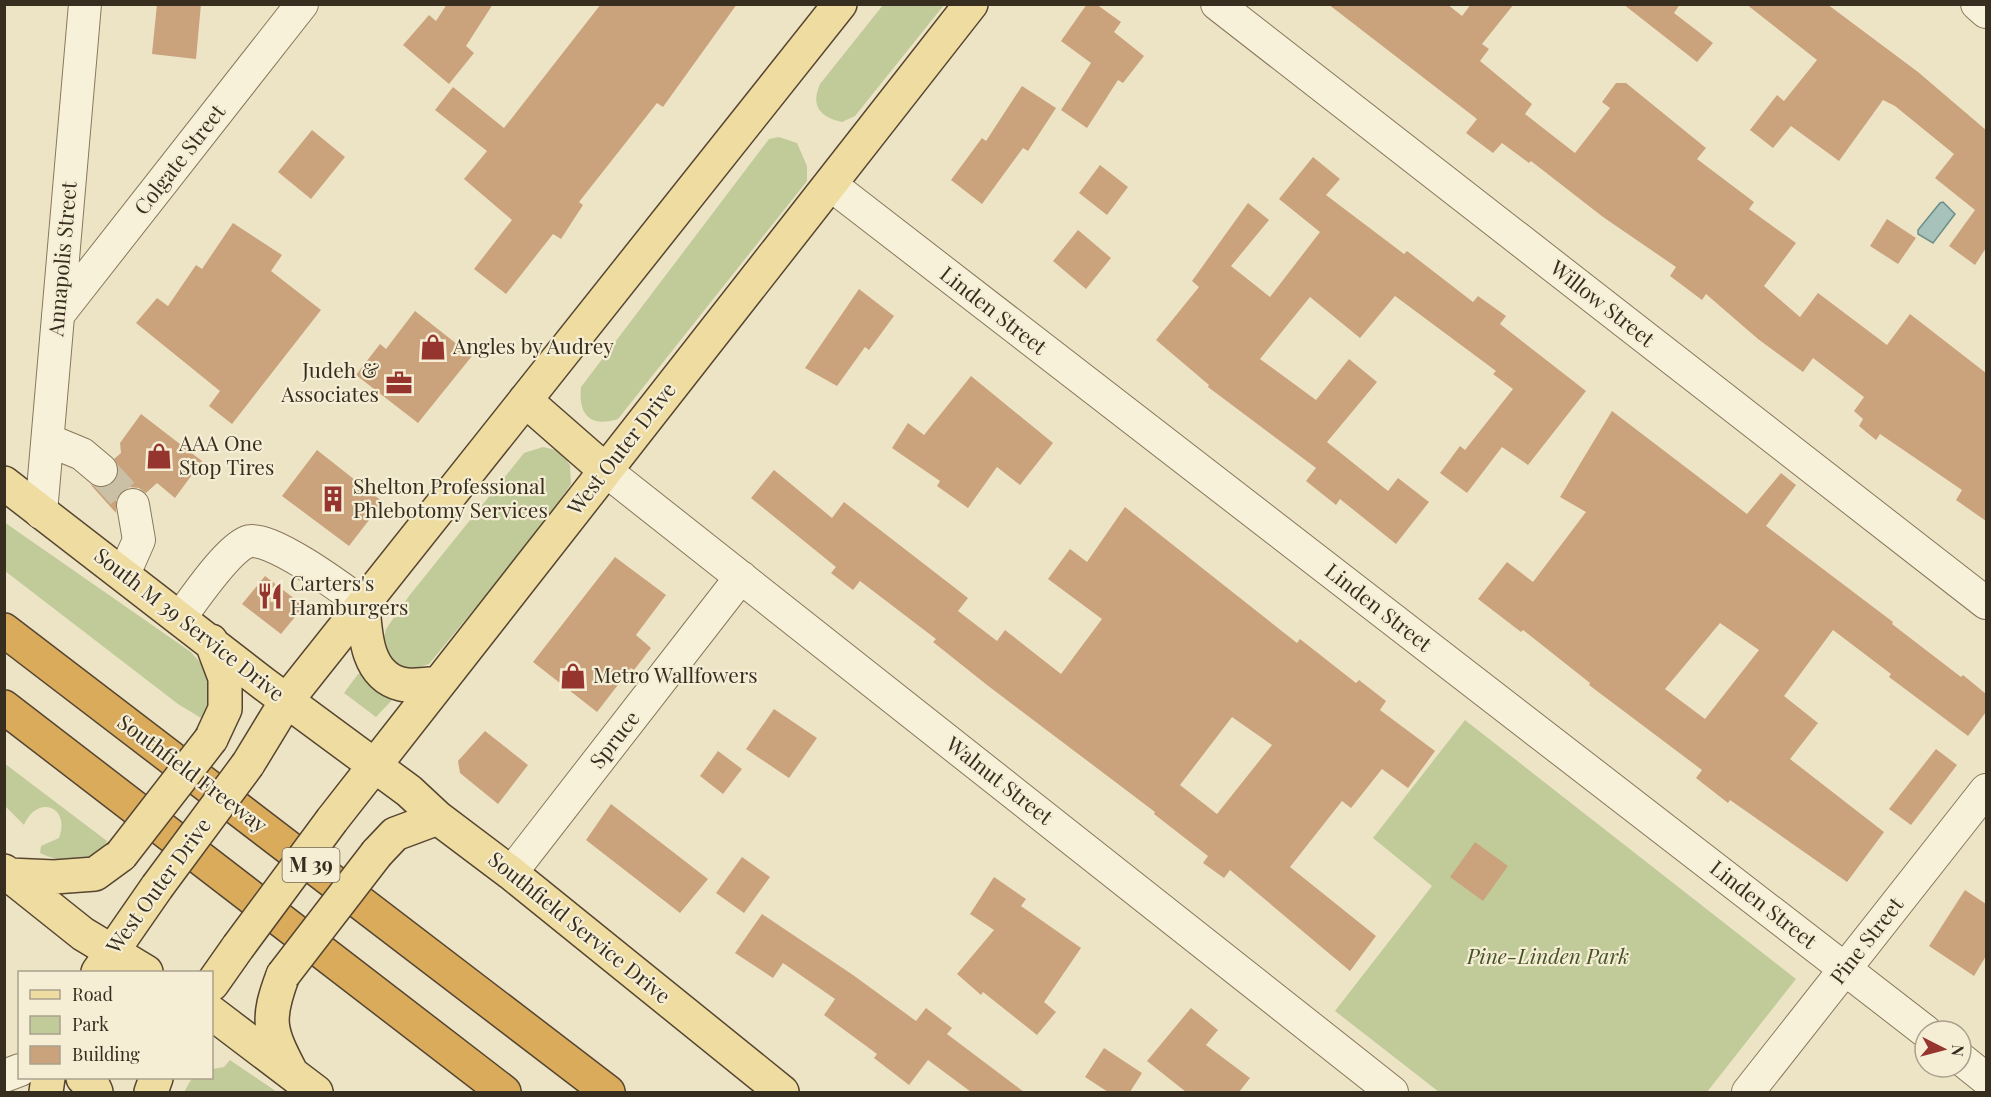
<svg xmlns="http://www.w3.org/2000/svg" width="1991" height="1097" font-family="'Playfair Display',serif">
  <rect width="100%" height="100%" fill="#ede4c6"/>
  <path fill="#c1cb9a" d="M883,5H944L855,116L842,122C821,117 810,107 820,84Z
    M779,137L797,143L807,166V181L618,419C590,428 578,414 581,387L769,139Z
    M543,447L560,451L570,465L571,484L540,529L429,664L411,670L390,661L382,647L386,629L409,596L524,453Z
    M4,522L191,652L210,674V703L201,718L178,704L5,571Z
    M363,672L392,694L393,699L376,717L344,693L358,674Z
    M1465,720L1796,979L1707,1092H1439L1335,1011L1432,886L1373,838Z
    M4,763L107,841C93,866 63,864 40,853L41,846L59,838C71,806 37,794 24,825L5,806Z
    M230,1060L277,1092H184L192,1078H212V1069L224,1067Z"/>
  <path fill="#a7c1bb" stroke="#6e8f89" stroke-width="1.5" d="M1943,202L1955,214L1933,243L1918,234V230L1940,203Z"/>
  <path fill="#caa37d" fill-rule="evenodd" d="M157,4H201L196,59L152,54Z
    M447,4H493L466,46L474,53L449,84L403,45L429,15L436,21Z
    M601,4H737L663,107L657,103L579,202L583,205L561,239L553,234L506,294L474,269L512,220L464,179L487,151L435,110L453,87L504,128Z
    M1087,4H1096L1121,22L1114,32L1144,56L1123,83L1118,80L1087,128L1061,110L1091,63L1061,41Z
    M1328,4H1447L1462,16L1471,4H1514L1482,44L1489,49L1480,61L1532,104L1525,114L1575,153L1610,108L1602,102L1616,83H1626L1706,148L1697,159L1754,202L1749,209L1796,243L1764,286L1800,317L1818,293L1887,345L1910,314L1986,373V521L1956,500L1962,490L1880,434L1876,440L1859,426L1863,419L1854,411L1864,397L1813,358L1803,372L1758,339L1706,294L1702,300L1670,276L1676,267L1603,217L1531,161L1529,163L1502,143L1493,153L1466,133L1477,119Z
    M1623,4H1680L1674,13L1713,43L1697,62Z
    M1746,4H1827L1918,72L1986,130V248L1975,265L1949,246L1975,210L1935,178L1954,154L1895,106L1883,100L1839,161L1791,126L1773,148L1750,130L1777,95L1784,101L1817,60Z
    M1022,86L1056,108L1028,151L1023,148L982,204L951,180L982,138L986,141Z
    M312,130L345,157L311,199L278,172Z
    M1313,157L1340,179L1326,195L1404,254L1407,251L1473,302L1478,296L1506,316L1500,324L1586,391L1528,465L1502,447L1467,493L1440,473L1460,446L1465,450L1513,389L1493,374L1496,371L1395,296L1360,338L1310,297L1260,359L1316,400L1349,359L1377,382L1327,442L1388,491L1398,478L1429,502L1396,544L1340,499L1336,505L1306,481L1316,468L1208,387L1209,385L1156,340L1199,287L1192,281L1248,203L1269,220L1231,266L1270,297L1320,232L1279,199Z
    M1100,165L1128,187L1107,215L1079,193Z
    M1887,219L1916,238L1898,264L1870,246Z
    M233,223L282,255L271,271L321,310L232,424L209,406L220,391L136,323L157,298L168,306L196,265L202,269Z
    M1078,230L1111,258L1086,289L1053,261Z
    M859,289L894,316L869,350L865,347L837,386L805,368Z
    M415,311L472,356L418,423L356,375L380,344L386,349Z
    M971,376L1053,443L1020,485L997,467L968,508L937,486L940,481L892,448L908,423L924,435Z
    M1612,411L1747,514L1781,473L1796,485L1766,526L1893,622L1892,624L1961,677L1963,675L1986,694V712L1968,736L1889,677L1891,674L1833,630L1784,696L1818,723L1790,759L1884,832L1847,882L1730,800L1728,803L1696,778L1702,770L1589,685L1590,683L1523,630L1521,632L1478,599L1507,562L1533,582L1586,512L1560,497ZM1720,623L1759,650L1705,719L1665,689Z
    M141,414L202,461L175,498L157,483L146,493L139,488L129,487L122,491L116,498V513L90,484L97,488L107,487L115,481L119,473L114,459L121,453L120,443Z
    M317,450L383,502L349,546L282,496Z
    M774,470L832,518L844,502L968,598L958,611L997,641L1005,630L1061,674L1102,619L1048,579L1070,549L1087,562L1125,507L1297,643L1300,639L1356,683L1359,680L1386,701L1380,710L1435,751L1408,788L1382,769L1351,808L1342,801L1290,867L1376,936L1350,971L1230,870L1224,878L1203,863L1208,856L1154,814L1155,812L987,685L933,642L936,639L860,581L853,590L831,573L836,567L751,498ZM1232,717L1272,745L1217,814L1180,785Z
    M615,557L666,595L636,635L651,648L634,670L631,668L597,712L533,662Z
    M265,576L304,606L281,634L242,604Z
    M774,709L817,738L789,778L746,749Z
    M485,731L528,765L498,804L460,773L458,761Z
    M1936,749L1957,765L1911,825L1889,809Z
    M718,751L742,769L723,794L700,776Z
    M611,804L708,879L680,913L586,840Z
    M1475,842L1508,866L1483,901L1450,877Z
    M742,857L770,877L744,913L716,893Z
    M994,877L1026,899L1021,906L1081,948L1044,1002L1056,1012L1037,1035L983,992L981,995L957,974L994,930L970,914Z
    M1965,890L1986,904V956L1974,976L1929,946Z
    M762,914L853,975L916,1021L926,1008L952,1028L947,1034L1024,1092H971L928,1060L909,1085L874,1058L877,1054L824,1015L835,999L783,963L773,978L735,953Z
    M1191,1008L1218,1030L1206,1045L1250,1078L1239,1092H1186L1147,1061Z
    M1104,1048L1142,1073L1130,1092H1108L1085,1077Z"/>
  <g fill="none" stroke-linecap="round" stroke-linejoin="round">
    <path stroke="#c9c0a5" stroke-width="32" stroke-dasharray="32 16" stroke-linecap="butt" d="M101,470L133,505"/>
    <g stroke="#88775c" stroke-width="34">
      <path id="minor" d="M1217,4L1986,603
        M1977,4L1986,12
        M831,185L1925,1031
        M58,315L302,4
        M48,440L82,454L101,470
        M605,470L1392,1092
        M41,513L85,4
        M124,574L139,540L133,505
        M180,618C194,599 227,550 247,542C268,533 344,590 363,604
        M511,873L741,577
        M1961,1059L1986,1079
        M4,1076L20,1070
        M1748,1092L1986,790"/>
    </g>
    <g stroke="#564530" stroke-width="36">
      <path id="major" d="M525,400L605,470
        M4,483L264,684L409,791L438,818L511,873L782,1092
        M363,604C365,633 366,675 401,684C413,687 427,684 439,683
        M211,641L225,678V709L211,739
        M248,764L287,700L840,4
        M332,820L971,4
        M377,853L395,834L438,818
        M4,871L83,934L146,972
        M9,875L54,877L95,874L121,855
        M98,972L157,887
        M283,975C266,1020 269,1030 291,1072
        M212,984L238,947
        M212,1013L316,1092
        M83,1078L92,1083L96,1092
        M46,1092L48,1078
        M151,1092L156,1078"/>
    </g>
    <g stroke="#564530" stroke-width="36">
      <path id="highway" d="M4,630L608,1092
        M4,707L504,1092"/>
    </g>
    <use href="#minor" stroke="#f8f1d9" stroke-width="32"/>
    <use href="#major" stroke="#eedca0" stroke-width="33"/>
    <use href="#highway" stroke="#d9ab5a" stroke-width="33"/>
    <g stroke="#564530" stroke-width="36" stroke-linecap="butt">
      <path id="major-bridge" d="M121,855L211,739
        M157,887L248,764
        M238,947L332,820
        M283,975L377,853"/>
    </g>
    <use href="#major-bridge" stroke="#eedca0" stroke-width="33"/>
  </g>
  <defs>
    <g id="shop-bare" transform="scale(2.07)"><path d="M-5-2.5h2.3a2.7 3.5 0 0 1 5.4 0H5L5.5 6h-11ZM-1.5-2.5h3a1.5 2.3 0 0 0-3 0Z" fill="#95352e" stroke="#f5eed5" stroke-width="2.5" paint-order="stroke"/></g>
    <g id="office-bare" transform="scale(2.07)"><path d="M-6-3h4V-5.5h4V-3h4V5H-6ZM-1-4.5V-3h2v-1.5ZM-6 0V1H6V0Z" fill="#95352e" stroke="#f5eed5" stroke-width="2.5" paint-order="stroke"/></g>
    <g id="building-bare" transform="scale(2.07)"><path d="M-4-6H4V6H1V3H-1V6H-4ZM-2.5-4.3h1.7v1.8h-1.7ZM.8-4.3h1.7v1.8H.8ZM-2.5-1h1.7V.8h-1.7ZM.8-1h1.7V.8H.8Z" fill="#95352e" stroke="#f5eed5" stroke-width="2.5" paint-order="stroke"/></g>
    <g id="restaurant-bare" transform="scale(2.07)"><path d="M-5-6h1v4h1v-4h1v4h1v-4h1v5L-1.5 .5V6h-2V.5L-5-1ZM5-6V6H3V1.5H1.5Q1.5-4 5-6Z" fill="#95352e" stroke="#f5eed5" stroke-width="2.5" paint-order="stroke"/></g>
  </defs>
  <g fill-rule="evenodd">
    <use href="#shop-bare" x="433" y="347"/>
    <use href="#office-bare" x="399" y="383"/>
    <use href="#shop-bare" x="159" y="456"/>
    <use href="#building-bare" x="333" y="499"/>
    <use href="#restaurant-bare" x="270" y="596"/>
    <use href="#shop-bare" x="573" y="676"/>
  </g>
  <g text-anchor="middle" stroke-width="4.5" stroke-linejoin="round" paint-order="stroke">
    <rect fill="#f5eed5" stroke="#716856" stroke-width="1.5" x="282.5" y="848" width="57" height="34" rx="4.5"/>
    <g font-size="20" font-weight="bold" fill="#382e20">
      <text x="311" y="872">M 39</text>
    </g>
    <g font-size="21" fill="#382e20" stroke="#f5eed5">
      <text transform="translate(180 160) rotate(-52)" y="7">Colgate Street</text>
      <text transform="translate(63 259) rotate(-85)" y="7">Annapolis Street</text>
      <text transform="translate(1602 304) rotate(38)" y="7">Willow Street</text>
      <text transform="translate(993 311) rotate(38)" y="7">Linden Street</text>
      <text transform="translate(622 449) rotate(-52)" y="7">West Outer Drive</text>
      <text transform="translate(1378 608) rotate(38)" y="7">Linden Street</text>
      <text transform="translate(189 625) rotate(38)" y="7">South M 39 Service Drive</text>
      <text transform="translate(615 740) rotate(-52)" y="7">Spruce</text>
      <text transform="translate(192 774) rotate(37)" y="7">Southfield Freeway</text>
      <text transform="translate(999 781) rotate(38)" y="7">Walnut Street</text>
      <text transform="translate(159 886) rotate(-54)" y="7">West Outer Drive</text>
      <text transform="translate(1763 905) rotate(38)" y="7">Linden Street</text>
      <text transform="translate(579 928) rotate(39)" y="7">Southfield Service Drive</text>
      <text transform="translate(1867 941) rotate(-52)" y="7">Pine Street</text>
    </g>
    <g font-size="21" fill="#382e20" stroke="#f5eed5" text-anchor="start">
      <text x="453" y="354">Angles by Audrey</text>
      <text x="379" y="378" text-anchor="end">Judeh &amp;<tspan x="379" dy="24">Associates</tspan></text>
      <text x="179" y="451">AAA One<tspan x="179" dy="24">Stop Tires</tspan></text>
      <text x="353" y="494">Shelton Professional<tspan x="353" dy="24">Phlebotomy Services</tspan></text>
      <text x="290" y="591">Carters's<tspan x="290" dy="24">Hamburgers</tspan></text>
      <text x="593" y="683">Metro Wallfowers</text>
    </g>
    <g font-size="21" font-style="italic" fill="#455427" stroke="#f5eed5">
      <text x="1548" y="964">Pine-Linden Park</text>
    </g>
  </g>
  <rect width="1991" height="1097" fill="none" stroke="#382e20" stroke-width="12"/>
  <rect x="18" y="971" width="195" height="108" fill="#f5eed5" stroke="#a9a18d" stroke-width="1.5"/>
  <rect x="30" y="990" width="30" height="9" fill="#eedca0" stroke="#a9a18d" stroke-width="1.5"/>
  <text x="72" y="1001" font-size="18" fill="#382e20">Road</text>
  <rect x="30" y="1016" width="30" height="18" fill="#c1cb9a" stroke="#a9a18d" stroke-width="1.5"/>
  <text x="72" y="1031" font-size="18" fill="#382e20">Park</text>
  <rect x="30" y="1046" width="30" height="18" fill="#caa37d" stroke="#a9a18d" stroke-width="1.5"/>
  <text x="72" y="1061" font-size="18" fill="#382e20">Building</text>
  <g transform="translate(1943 1049) rotate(96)"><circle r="28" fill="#f5eed5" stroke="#a9a18d" stroke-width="1.5"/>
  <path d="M0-4.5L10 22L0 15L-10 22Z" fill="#95352e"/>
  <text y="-9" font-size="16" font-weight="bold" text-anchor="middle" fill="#382e20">N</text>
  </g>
</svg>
